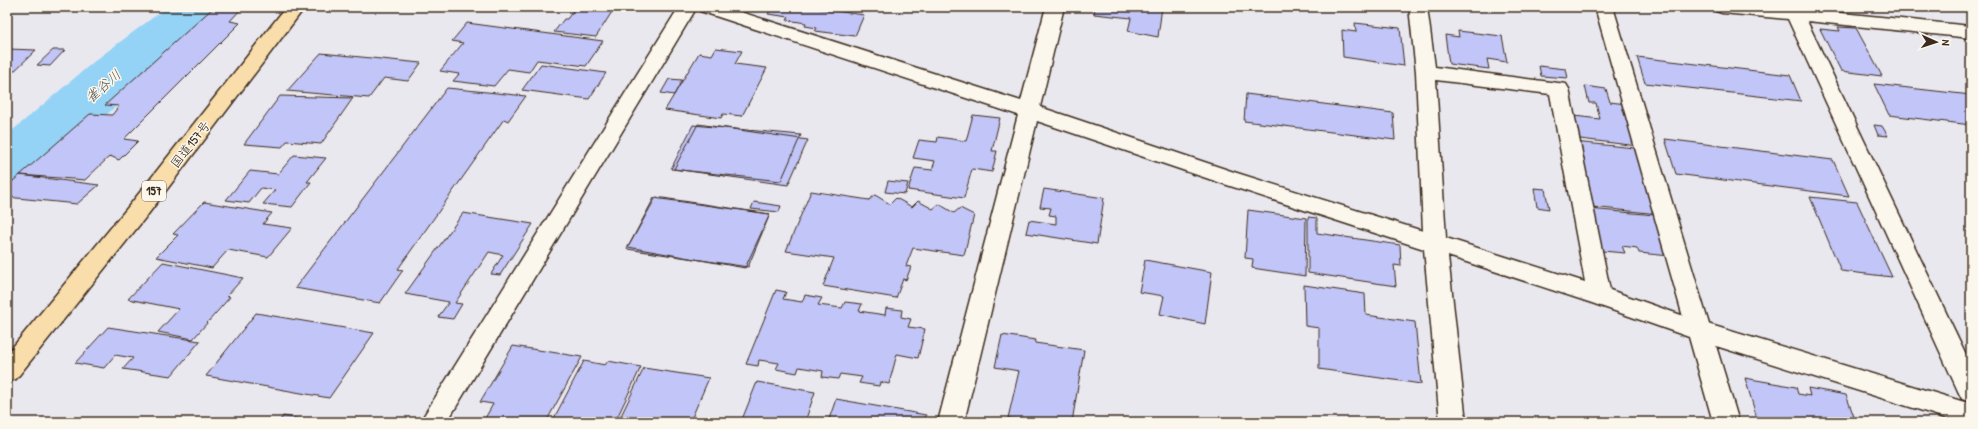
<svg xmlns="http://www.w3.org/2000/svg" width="1978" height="429" font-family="'Patrick Hand','Klee One',sans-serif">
  <rect width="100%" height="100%" fill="#eae8ef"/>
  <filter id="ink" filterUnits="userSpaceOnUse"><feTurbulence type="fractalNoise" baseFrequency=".025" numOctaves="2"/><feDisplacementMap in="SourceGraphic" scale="8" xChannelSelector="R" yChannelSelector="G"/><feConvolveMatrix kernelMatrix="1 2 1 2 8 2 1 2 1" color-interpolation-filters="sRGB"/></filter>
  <g filter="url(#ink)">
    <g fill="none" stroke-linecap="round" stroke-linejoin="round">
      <path fill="#95d3f6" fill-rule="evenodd" d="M167,7H230L222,19L139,85L29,186L7,193V135L97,59Z"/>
    </g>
    <path fill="#c1c5f7" stroke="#3b2a1e" d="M214,7H243L230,21L240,23L124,139L138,141L119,160L110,156L85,180L20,175L90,114L112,115L119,106L105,105Z
      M576,7H615L596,37L554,32L564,19H567Z
      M772,7L815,8L864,15L855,36L815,31L817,28L805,26L806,23L787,20L789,17L768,14Z
      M1095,7H1162L1158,37L1128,31L1131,18L1094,14Z
      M467,23L603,41L586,66L537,60L529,72L508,69L494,86L453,81L459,74L440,71L463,43L452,41Z
      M1355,23L1400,28L1404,66L1343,57L1342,30L1356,32Z
      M1838,27L1856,28L1882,76L1841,71L1820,29L1840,31Z
      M1458,31L1502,36L1507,62L1487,59L1489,69L1449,64L1445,35L1459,37Z
      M716,48L742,51L735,64L767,68L742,116L723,114L721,118L665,110L699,53L712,55Z
      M7,49L36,50L7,78Z
      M53,50H65L50,66L37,65Z
      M321,53L421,63L408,81L384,78L369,98L287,91Z
      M1637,57L1790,75L1801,101L1645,83Z
      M541,64L606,73L589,99L522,90Z
      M1539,66L1566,69L1568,78L1541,76Z
      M669,79L682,80L674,95L661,93Z
      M1874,84L1971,95V125L1889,115Z
      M1585,86L1606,89L1610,102L1626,104L1638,146L1580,139L1574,116L1600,119L1596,103H1589Z
      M447,88L526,96L508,121L504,119L398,269L403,270L380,303L295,288Z
      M1246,94L1393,113L1395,140L1244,121Z
      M280,96L353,98L321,144L287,141L282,147L244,144Z
      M973,115L1000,118L992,151H997L992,172L972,169L964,198L908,190L915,168L932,170L935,161L913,158L919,140L937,142L938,137L966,141Z
      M698,124L808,140L788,185L674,169Z
      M693,125L801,135L781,181L671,169Z
      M1874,125L1882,126L1888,136L1878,135Z
      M1665,139L1833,160L1849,196L1676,174Z
      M1574,142L1635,148L1658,214L1592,207Z
      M294,155L326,158L307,182H311L292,207L263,204L275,190L261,188L249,203L226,200L250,171L278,174Z
      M20,175L99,185L77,204L7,197V186Z
      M888,181L908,183L905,194L885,192Z
      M1534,188L1545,189L1549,209L1537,207Z
      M1044,189L1104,198L1097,244L1026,233L1029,220L1056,224V216L1049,215L1051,208L1040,207Z
      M811,191L869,200L875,195L890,204L896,198L912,207L918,201L933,209L939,204L954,213L960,208L974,215L964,255L913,248L906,266L911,267L906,280L903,279L896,298L823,286L834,258L786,251Z
      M656,197L770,214L748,267L627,249Z
      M1810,197L1857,202L1892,277L1841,271Z
      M654,198L770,214L745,268L628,247Z
      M204,202L272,213L263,224L292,228L268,257L228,250L212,268L156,257L178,235L173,234Z
      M754,202L781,206L779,212L751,209Z
      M1589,209L1655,215L1670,256L1639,253L1637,248L1622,246L1625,253L1602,251Z
      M1248,210L1306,218L1305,276L1252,268L1253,259L1245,258Z
      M463,213L533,224L500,275L491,274L503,255L489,252L455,303L462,304L453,319L438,317L449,302L405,294Z
      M1308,217L1317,218V233L1400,245L1401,266L1394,265L1396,286L1308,273Z
      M1145,260L1212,272L1205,324L1160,314L1164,296L1139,292Z
      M163,262L243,278L227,296L230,297L193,339L158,332L179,309L128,299Z
      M1304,285L1365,294L1366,315L1415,322L1421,384L1319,369V328L1305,326Z
      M776,290L786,292L783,299L802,302L805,295L822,298L818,305L842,308L845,302L862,304L859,311L885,315L886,308L902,310L901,317L911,319L908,327L925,329L918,358L897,354L889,384L880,382L879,386L859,383L862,377L840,374L838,379L822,377L823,371L799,367L797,373L776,369L779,363L759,360L758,366L746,364Z
      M256,313L374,333L329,398L206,376Z
      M108,327L200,341L171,376L123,369L133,358L115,355L104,368L75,363Z
      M1002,335L1036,340L1035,343L1084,350L1072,422H1029L1008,418L1019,371L995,367Z
      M513,346L582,357L546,422H483L493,404L480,402Z
      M584,361L605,365L608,361L641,367L615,422L598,419L597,422H552Z
      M644,368L709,378L690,422H618Z
      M1745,378L1796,387L1798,394L1810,396L1808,388L1846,395L1856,422H1758Z
      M757,382L815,392L805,422H741Z
      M836,399L926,415L924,422H828Z
      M283,416L316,422H279Z"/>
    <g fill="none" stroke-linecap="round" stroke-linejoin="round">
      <g stroke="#3b2a1e" stroke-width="3">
        <path id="pedestrian" d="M1595,7H1613L1711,331L1708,338L1699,341L1690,338L1687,331Z"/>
      </g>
      <g stroke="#3b2a1e" stroke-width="3">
        <path id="minor" d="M679,7H725L1021,101L1046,7H1064L1040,107L1237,173L1423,231L1416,72L1409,7H1427L1435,67L1566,84L1569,89L1610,290L1701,322L1971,404V422H1958L1716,346L1739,422H1713L1689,337L1592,303L1448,256L1466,422H1440L1424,249L1221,183L1037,121L964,422H938L1018,115L700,11L697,7L447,422H420ZM1436,80L1550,94L1585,282L1446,238Z
          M1713,7H1800L1801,9L1971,26V38L1807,21L1971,365V402L1962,399L1958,391L1788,19L1722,13L1716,11Z"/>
      </g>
      <g stroke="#3b2a1e" stroke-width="3">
        <path id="trunk" d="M286,7H305L149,213L16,379L7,382V354L133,201Z"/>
      </g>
      <use href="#pedestrian" fill="#fbf7ec" fill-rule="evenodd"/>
      <use href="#minor" fill="#fbf7ec" fill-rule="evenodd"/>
      <use href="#trunk" fill="#f9deab" fill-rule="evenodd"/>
    </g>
  </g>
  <g text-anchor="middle" stroke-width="3" stroke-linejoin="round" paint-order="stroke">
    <rect fill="#fbf7ec" stroke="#75685c" stroke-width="1" x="142" y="181" width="24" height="20" rx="3"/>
    <g font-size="12" font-weight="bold" fill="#3b2a1e">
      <text x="154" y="195">157</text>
    </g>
    <g font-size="13" fill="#3b2a1e" stroke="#fbf7ec">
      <text transform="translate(190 144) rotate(-52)" y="5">国道157号</text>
    </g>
    <g font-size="14" font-style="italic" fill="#525454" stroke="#fbf7ec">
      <text transform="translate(103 86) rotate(-41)" y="5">雀谷川</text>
    </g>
  </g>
  <rect width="1978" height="429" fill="none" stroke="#fbf7ec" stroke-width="24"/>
  <rect x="12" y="12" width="1954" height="405" fill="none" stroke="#3b2a1e" stroke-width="1.5" filter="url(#ink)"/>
  <g transform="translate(1936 42) rotate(93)" stroke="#fbf7ec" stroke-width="3" paint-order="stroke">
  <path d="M0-3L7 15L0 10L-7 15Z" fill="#3b2a1e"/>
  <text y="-6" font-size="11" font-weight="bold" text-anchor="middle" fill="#3b2a1e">N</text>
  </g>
</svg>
